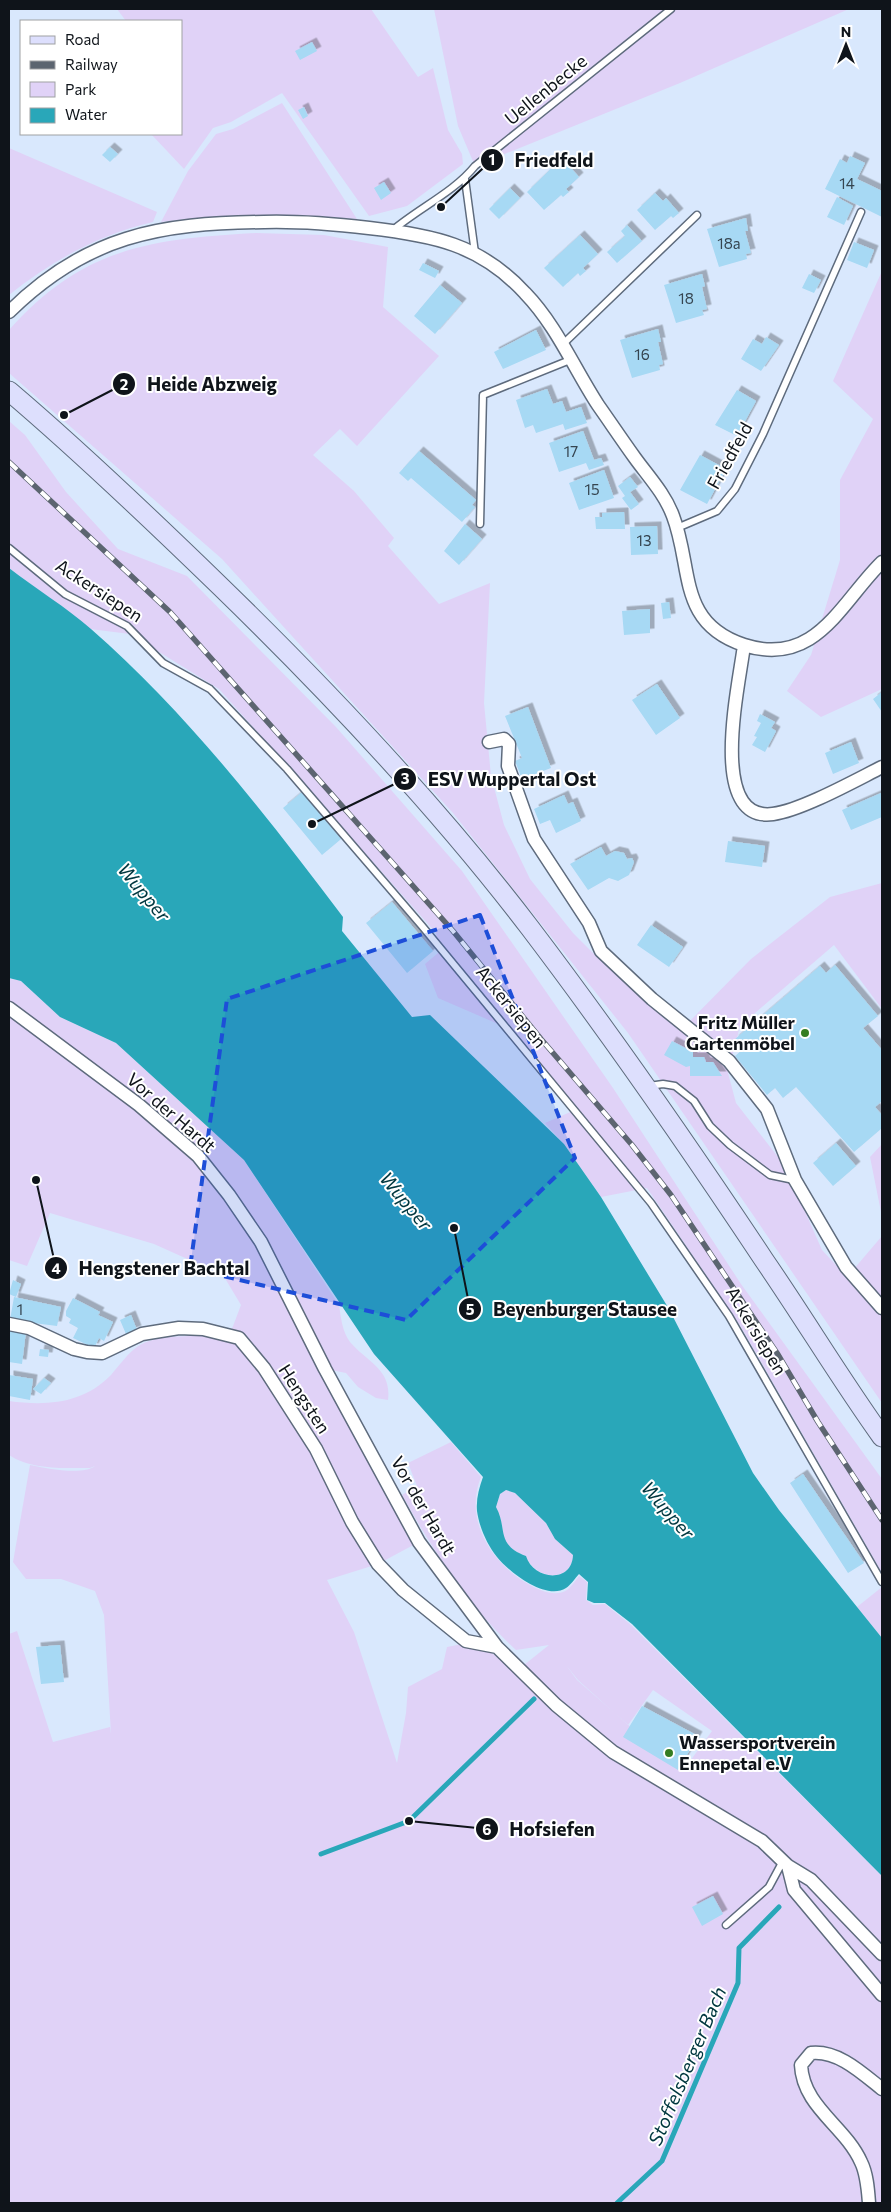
<svg xmlns="http://www.w3.org/2000/svg" width="891" height="2212" font-family="Commissioner,sans-serif">
  <defs>
    <filter id="shadow"><feDropShadow dx="4.5" dy="-4.5" stdDeviation="0" flood-color="#0004"/></filter>
  </defs>
  <rect width="100%" height="100%" fill="#d9e8fd"/>
  <path fill="#e0d2f7" fill-rule="evenodd" d="M117,9H371L418,77L433,68L448,130L462,154L463,164L407,206L369,216L282,93L231,122L213,128L184,169L151,134H181V21H126Z
    M434,9H849L680,83L475,166L458,126Z
    M282,103L357,219C291,213 226,214 161,222L188,171L216,134L233,129Z
    M9,148L157,212L153,222C98,235 53,260 9,295Z
    M256,233L324,235L388,247L383,307L439,356L357,446L340,429L313,455L354,491L394,538L388,546L439,604L490,583L484,703L491,776L504,825L530,879L573,933L601,961L682,1029L751,959L830,897L882,883V1009L834,945L740,1026L728,1073L736,1103L785,1166L822,1250L847,1277L882,1236V1403L628,1033L453,813L222,559L9,373V330C83,247 151,239 256,233Z
    M882,271V689L821,717L787,691L811,655L840,560V480L873,419L833,381Z
    M9,421L25,435L66,492L118,549L187,576L336,727L462,871L613,1088L741,1284L882,1479V1573L741,1327L647,1188L601,1197L564,1144L545,1123L575,1110L505,1027L438,998L425,964L438,953L436,933L219,689L130,634L90,629L9,568Z
    M9,978L21,981L60,1017L116,1043L244,1160L339,1305C341,1318 342,1331 350,1342C367,1362 392,1369 388,1400L376,1398L358,1387L346,1373L326,1369L419,1542L378,1564L327,1580L354,1632L397,1763L406,1713L408,1687L442,1669L447,1647L472,1642L519,1669L549,1645L516,1650C469,1608 433,1550 402,1495L417,1486L408,1463L451,1442L481,1477C463,1521 493,1565 530,1585C540,1591 556,1597 567,1590C571,1587 576,1580 579,1576L587,1582L586,1600L593,1605L605,1604L631,1625L882,1876V2203H9V1634L17,1631L53,1742L110,1727L111,1734L104,1615L95,1591L61,1579H26L13,1562L30,1465C45,1468 82,1476 95,1466L90,1468C64,1468 31,1470 9,1455V1401C46,1406 83,1404 111,1375C119,1366 129,1351 140,1345C163,1332 203,1338 230,1334L241,1305L223,1275L154,1244L50,1213L27,1266L9,1260ZM566,1665L578,1680L628,1725L653,1690L712,1731L682,1772L577,1680Z
    M882,1144V1217L870,1157Z
    M505,1490L515,1493L546,1523L555,1539L573,1555C572,1584 534,1580 526,1556C494,1544 508,1529 496,1507L500,1494Z
    M882,1587V1638L857,1607Z"/>
  <path fill="#29a7b9" fill-rule="evenodd" d="M9,568C36,589 66,607 91,629C188,714 266,815 343,917L342,931L412,1017L430,1015L564,1144L601,1197L669,1309L753,1473L779,1510L882,1638V1876L632,1624L605,1603H594L587,1600L588,1582L579,1574C575,1578 571,1585 566,1588C546,1601 509,1572 497,1557C487,1545 479,1526 477,1511C476,1499 479,1488 483,1477L374,1354L244,1160L116,1043L60,1017L21,981L9,978ZM506,1490L515,1493L546,1523L555,1539L573,1555C572,1584 533,1580 526,1556C495,1544 508,1529 496,1507L500,1494Z"/>
  <g fill="none" stroke-linecap="round" stroke-linejoin="round">
    <path stroke="#29a7b9" stroke-width="5" d="M321,1854L409,1821L534,1699
      M617,2203L662,2161L738,1983L739,1948L779,1907"/>
  </g>
  <path fill="#a7d9f4" filter="url(#shadow)" d="M312,42L317,51L300,60L295,51Z
    M304,107L308,116L303,119L298,110Z
    M110,147L118,154L110,162L102,155Z
    M850,156L865,163L857,179L882,191V217L825,189L840,159L847,163Z
    M562,158L579,177L566,189L569,192L563,197L561,195L544,210L527,192Z
    M384,182L391,193L381,200L374,188Z
    M510,188L520,198L499,219L489,209Z
    M655,193L663,201L666,198L679,213L673,218L671,216L655,230L637,210Z
    M837,197L853,206L844,225L827,217Z
    M746,218L748,231H745L751,253L746,254L747,259L719,267L707,229Z
    M627,225L642,241L617,263L607,252L625,236L621,231Z
    M580,235L598,254L583,268L586,271L580,276L578,273L563,287L544,268Z
    M854,242L874,250L867,268L847,260Z
    M423,263L439,271L435,278L419,270Z
    M702,274L705,286L702,287L707,309L702,310L704,315L676,323L664,285Z
    M809,274L821,280L814,293L802,288Z
    M440,285L462,303L435,334L414,316Z
    M658,329L661,342H658L663,364L659,365L660,370L632,378L620,340Z
    M536,330L546,350L503,369L494,352Z
    M766,337L779,345L761,371L741,359L753,339L762,344Z
    M547,389L553,404L562,401L566,412L581,407L587,423L565,430L563,424L536,433L533,425L525,428L516,400Z
    M737,390L756,401L737,436L715,425Z
    M583,431L594,460L601,458L604,465L589,470L586,463L559,472L549,443Z
    M419,451L476,500L472,505L475,507L462,522L411,478L408,481L399,473Z
    M700,455L726,469L707,504L680,490Z
    M604,470L614,498L579,510L569,483Z
    M630,477L638,487L630,492L639,504L631,510L622,498L625,496L618,486Z
    M624,512L625,529H596L595,517H602V513Z
    M465,524L482,539L459,565L444,551Z
    M657,526L658,554L631,555L630,527Z
    M669,602L671,618L663,619L661,603Z
    M650,609V633L624,635L622,611Z
    M657,684L680,718L656,735L632,700Z
    M882,692V712L873,699Z
    M528,707L551,768L522,779L515,761L522,758L505,716Z
    M760,714L775,722L771,728L776,731L765,752L752,745L757,737L754,736L761,723L757,721Z
    M851,742L859,763L833,774L825,753Z
    M302,792L341,839L322,855L283,808Z
    M881,793L882,817L851,830L842,810Z
    M564,795L568,804L573,802L581,821L556,833L550,820L540,824L534,809Z
    M728,841L765,846L762,867L725,862Z
    M601,847L606,856L615,851L624,853L627,859L632,858L634,862L629,875L618,881L609,878L588,890L570,864Z
    M392,902L433,951L407,973L366,923Z
    M651,925L683,947L669,967L637,945Z
    M835,965L878,1016L863,1028L882,1050V1101L875,1107L882,1115V1128L854,1152L796,1087L783,1098L775,1088L767,1095L735,1056L742,1050L734,1040L820,966L826,973Z
    M672,1041L693,1052V1057H704L706,1062H713L722,1076H690V1066L686,1067L664,1055Z
    M836,1143L856,1166L833,1186L813,1163Z
    M13,1280L21,1284L16,1297L9,1294Z
    M14,1297L61,1307L57,1326L10,1320Z
    M73,1298L100,1312L98,1315L113,1322L104,1341L99,1338L94,1348L73,1338L78,1328L69,1323L71,1319L66,1316V1311Z
    M131,1315L137,1330L126,1334L120,1320Z
    M9,1328L26,1331L22,1364L9,1362Z
    M40,1349L49,1350L48,1357L39,1356Z
    M9,1375L33,1379L30,1400L9,1396Z
    M44,1378L51,1383L41,1394L33,1389Z
    M803,1474L864,1563L848,1573L790,1483Z
    M60,1645L64,1682L41,1684L36,1647Z
    M642,1706L698,1736L678,1770L623,1737Z
    M713,1896L723,1914L702,1926L692,1907Z"/>
  <g fill="none" stroke-linecap="round" stroke-linejoin="round">
    <g stroke="#5e6b7d" stroke-width="9">
      <path id="service" d="M465,179L475,253
        M393,230C419,208 454,192 475,166L671,9
        M562,345L697,215
        M480,524L483,395L570,360
        M677,528L717,511L735,489L763,434L861,212
        M9,548L65,594L127,626L163,663L210,689L287,769L422,926L651,1203L729,1316L882,1582
        M649,1086L663,1084L675,1086L694,1101L710,1126L730,1145L770,1175L794,1180
        M726,1925L769,1887L783,1861"/>
    </g>
    <g stroke="#5e6b7d" stroke-width="15">
      <path id="minor" d="M9,312C86,236 159,223 264,222C299,221 334,224 369,228C432,235 480,244 525,293C556,325 574,368 598,405C610,422 622,440 635,458C648,476 665,494 673,516C693,568 677,623 744,645C816,668 841,602 882,562
        M744,645C740,681 706,823 773,814C802,810 854,781 882,767
        M489,742L504,739L509,744L508,766L534,839L589,923L601,951L652,999L729,1061L767,1109L795,1180L846,1267L882,1308
        M9,1008L139,1105L198,1156L229,1195L261,1242L325,1369L419,1542L497,1647L556,1705L613,1752L762,1841L788,1866L811,1880L882,1954
        M9,1324L29,1328L74,1349L87,1352L102,1353L142,1334L179,1328L203,1329L239,1338L264,1368L316,1449L352,1522L378,1564L403,1590L466,1641L497,1647
        M788,1866L794,1890L882,1995
        M869,2203C868,2190 867,2174 861,2162C845,2126 803,2107 801,2065L811,2053C838,2050 862,2073 882,2089"/>
    </g>
    <g stroke="#5e6b7d" stroke-width="21">
      <path id="secondary" d="M9,391C82,453 152,520 221,587C331,694 437,806 530,928C612,1036 689,1147 764,1260C804,1318 841,1380 882,1437"/>
    </g>
    <use href="#service" stroke="#fff" stroke-width="6"/>
    <use href="#minor" stroke="#fff" stroke-width="12"/>
    <use href="#secondary" stroke="#dddffd" stroke-width="19"/>
    <g stroke="#5c6570" stroke-width="5.5">
      <path id="rail" d="M9,462L170,612L453,931L541,1039L632,1145L671,1195L777,1353L818,1422L882,1520"/>
    </g>
    <use href="#rail" stroke="#fff" stroke-width="4" stroke-dasharray="11" stroke-linecap="butt"/>
  </g>
  <path fill="#1d4ed8" fill-opacity="0.2" stroke="#1d4ed8" stroke-width="4" stroke-dasharray="10 6" stroke-linejoin="round" d="M480,915L575,1158L406,1320L190,1268L227,999Z"/>
  <g fill="#357d22" stroke="#fff" stroke-width="2">
    <circle cx="805" cy="1033" r="5"/>
    <circle cx="669" cy="1753" r="5"/>
  </g>
  <g text-anchor="middle" stroke-width="4" stroke-linejoin="round" paint-order="stroke">
    <g font-size="15" fill="#354550">
      <text x="847" y="189">14</text>
      <text x="729" y="249">18a</text>
      <text x="686" y="304">18</text>
      <text x="642" y="360">16</text>
      <text x="571" y="457">17</text>
      <text x="592" y="495">15</text>
      <text x="644" y="546">13</text>
      <text x="20" y="1315">1</text>
    </g>
    <g font-size="18" fill="#0f141a" stroke="#fff">
      <text transform="translate(546 90) rotate(-39)" y="6">Uellenbecke</text>
      <text transform="translate(730 456) rotate(-61)" y="6">Friedfeld</text>
      <text transform="translate(99 591) rotate(33)" y="6">Ackersiepen</text>
      <text transform="translate(511 1007) rotate(51)" y="6">Ackersiepen</text>
      <text transform="translate(171 1113) rotate(41)" y="6">Vor der Hardt</text>
      <text transform="translate(756 1331) rotate(59)" y="6">Ackersiepen</text>
      <text transform="translate(304 1399) rotate(57)" y="6">Hengsten</text>
      <text transform="translate(423 1506) rotate(60)" y="6">Vor der Hardt</text>
    </g>
    <g font-size="18" font-weight="bold" fill="#0f141a" stroke="#fff" text-anchor="end">
      <text x="795" y="1029">Fritz Müller<tspan x="795" dy="21">Gartenmöbel</tspan></text>
      <text x="679" y="1749" text-anchor="start">Wassersportverein<tspan x="679" dy="21">Ennepetal e.V</tspan></text>
    </g>
    <g font-size="19" font-style="italic" fill="#00373f" stroke="#fff">
      <text transform="translate(144 892) rotate(50)" y="7">Wupper</text>
      <text transform="translate(406 1201) rotate(50)" y="7">Wupper</text>
      <text transform="translate(668 1510) rotate(49)" y="7">Wupper</text>
      <text transform="translate(687 2066) rotate(-67)" y="7">Stoffelsberger Bach</text>
    </g>
  </g>
  <path fill="none" stroke="#0f141a" stroke-width="2" d="M441 207L492 160M64 415L124 384M312 824L405 779M36 1180L56 1268M454 1228L470 1309M409 1821L487 1829"/>
  <g fill="#0f141a" stroke="#fff" stroke-width="2">
    <circle cx="441" cy="207" r="5"/>
    <circle cx="64" cy="415" r="5"/>
    <circle cx="312" cy="824" r="5"/>
    <circle cx="36" cy="1180" r="5"/>
    <circle cx="454" cy="1228" r="5"/>
    <circle cx="409" cy="1821" r="5"/>
    <circle cx="492" cy="160" r="12"/>
    <circle cx="124" cy="384" r="12"/>
    <circle cx="405" cy="779" r="12"/>
    <circle cx="56" cy="1268" r="12"/>
    <circle cx="470" cy="1309" r="12"/>
    <circle cx="487" cy="1829" r="12"/>
  </g>
  <g font-size="15" text-anchor="middle" font-weight="bold" fill="#fff">
    <text x="492" y="165">1</text>
    <text x="124" y="390">2</text>
    <text x="405" y="784">3</text>
    <text x="56" y="1274">4</text>
    <text x="470" y="1315">5</text>
    <text x="487" y="1835">6</text>
  </g>
  <g font-size="19" text-anchor="middle" font-weight="bold" fill="#0f141a" stroke="#fff" stroke-width="4" stroke-linejoin="round" paint-order="stroke">
    <text x="554" y="167">Friedfeld</text>
    <text x="212" y="391">Heide Abzweig</text>
    <text x="512" y="786">ESV Wuppertal Ost</text>
    <text x="164" y="1275">Hengstener Bachtal</text>
    <text x="585" y="1316">Beyenburger Stausee</text>
    <text x="552" y="1836">Hofsiefen</text>
  </g>
  <rect width="891" height="2212" fill="none" stroke="#0f141a" stroke-width="20"/>
  <rect x="20" y="20" width="162" height="115" fill="#ffffff" stroke="#9fa1a3"/>
  <rect x="30" y="36" width="25" height="8" fill="#dddffd" stroke="#9fa1a3"/>
  <text x="65" y="45" font-size="15" fill="#0f141a">Road</text>
  <rect x="30" y="61" width="25" height="8" fill="#5c6570" stroke="#9fa1a3"/>
  <text x="65" y="70" font-size="15" fill="#0f141a">Railway</text>
  <rect x="30" y="82" width="25" height="15" fill="#e0d2f7" stroke="#9fa1a3"/>
  <text x="65" y="95" font-size="15" fill="#0f141a">Park</text>
  <rect x="30" y="108" width="25" height="15" fill="#29a7b9" stroke="#9fa1a3"/>
  <text x="65" y="120" font-size="15" fill="#0f141a">Water</text>
  <g transform="translate(846 45)" stroke="#ffffff" stroke-width="4" paint-order="stroke">
  <path d="M0-4L9 19L0 12L-9 19Z" fill="#0f141a"/>
  <text y="-8" font-size="14" font-weight="bold" text-anchor="middle" fill="#0f141a">N</text>
  </g>
</svg>
